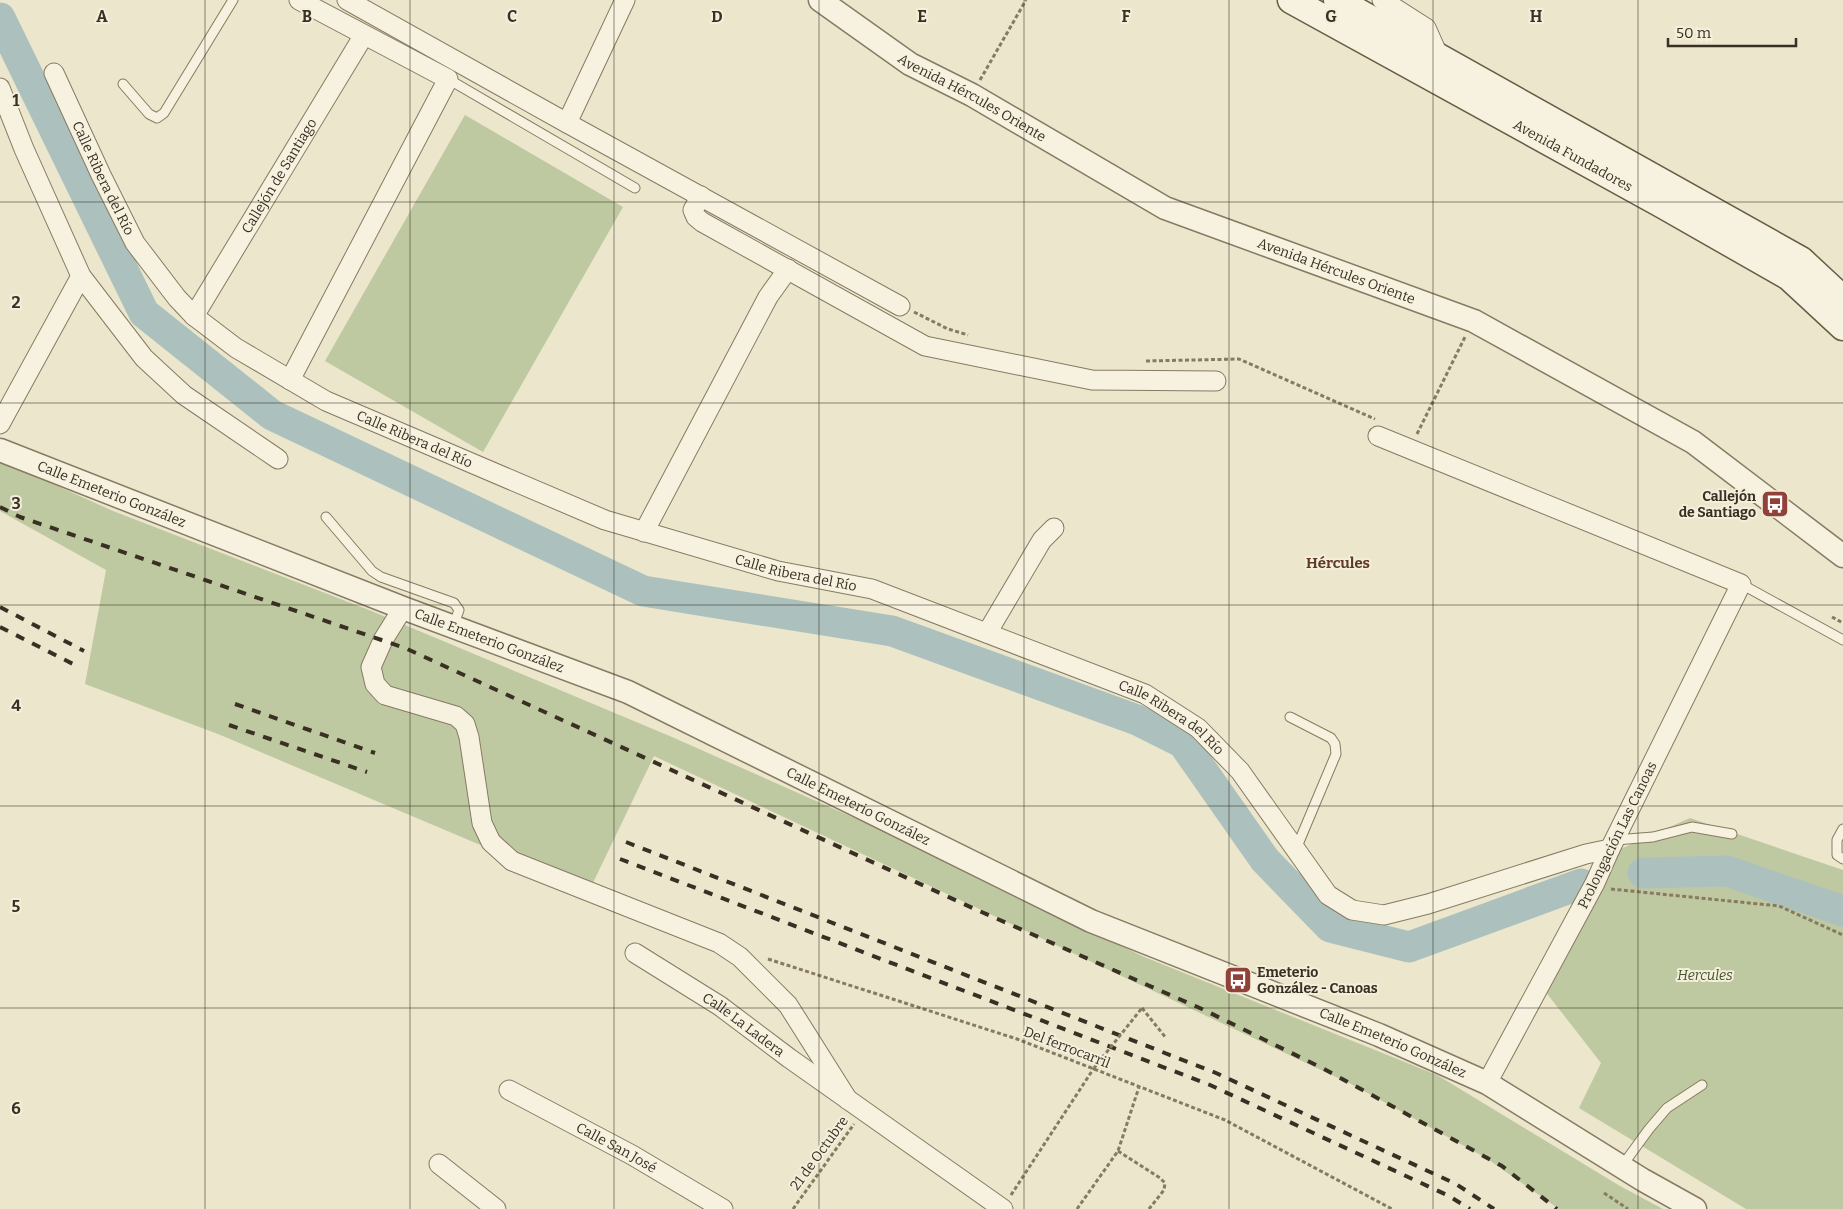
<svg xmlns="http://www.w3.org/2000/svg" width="1843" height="1209" font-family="Bitter,serif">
  <rect width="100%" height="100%" fill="#ebe6cc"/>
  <path fill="#bfc9a1" d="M465,115L623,207L483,452L325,361Z
    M0,460L113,511L369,610L672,737L938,855L1142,956L1437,1075L1620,1186L1663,1209H1559L1486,1158L1351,1084L654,756L589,891L218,734L85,684L106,570L0,511Z
    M1690,818L1843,870V1209H1746L1579,1108L1601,1063L1545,991L1616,851Z"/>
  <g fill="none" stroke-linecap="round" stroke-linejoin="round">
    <path stroke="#acc1bd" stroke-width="31" d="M0,18L144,313L272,415L643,591L892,631L1137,720L1183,743L1265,860L1330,927L1409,947L1581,884
      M1643,873L1727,871L1843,911"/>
    <g stroke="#877a62" stroke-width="11">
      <path id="service" d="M448,79L635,188
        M123,84L149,114L157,118L164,113L233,0
        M326,517L372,571L381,577L454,603L459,610L453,627
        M1741,584L1843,640
        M1290,717L1331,738L1335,744L1336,754L1296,849
        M1843,829L1837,840V855L1843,859
        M1615,840L1653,837L1692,827L1732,834
        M1622,1166L1649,1129L1667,1108L1702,1085"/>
    </g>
    <g stroke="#877a62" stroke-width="21">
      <g id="minor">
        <path d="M347,0L567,123L900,306"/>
        <path d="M1382,0L1426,28L1439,57"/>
        <path id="s1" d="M54,73L101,175L135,243L177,298L194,316L236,348L326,401L605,520L778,571L872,589L1145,694L1198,728L1240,771L1328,895L1352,910L1384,915L1428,904L1586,854L1610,849"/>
        <path d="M0,88L24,149L81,276L144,358L184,395L278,459"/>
        <path d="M567,123L625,0"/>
        <path d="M701,196L693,210L696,217L702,222L925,346L1092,380L1216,381"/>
        <path id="s2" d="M194,316L364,35"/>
        <path d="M290,380L448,79L299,0"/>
        <path d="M0,424L81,276"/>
        <path d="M1378,436L1741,584L1610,849L1595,883L1487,1083"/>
        <path d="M644,532L768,297L788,269"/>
        <path d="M403,608L383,640L371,667L375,684L385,695L456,716L465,724L469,737L482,823L491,842L512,861L719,943L740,957L788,1005L848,1100"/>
        <path d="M987,633L1042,540L1054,528"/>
        <path id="s3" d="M635,953L720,1006L789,1058L1003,1209"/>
        <path id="s4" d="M509,1090L632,1155L723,1209"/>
        <path d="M439,1164L496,1209"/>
      </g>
    </g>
    <g stroke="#877a62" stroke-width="25">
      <g id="tertiary">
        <path id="s5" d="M820,0L910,64L972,95L1165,208L1474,321L1693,442L1843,556"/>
        <path id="s6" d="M0,450L403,608L628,692L1091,921L1379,1035L1487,1083L1643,1180L1695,1209"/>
      </g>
    </g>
    <g stroke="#695b44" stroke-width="29">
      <g id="secondary">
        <path id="s7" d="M1291,0L1663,205L1789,277L1843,327"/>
        <path d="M1337,0L1801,260L1843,299"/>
      </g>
    </g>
    <path stroke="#877a62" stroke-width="3" stroke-dasharray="4 2.5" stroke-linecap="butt" d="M980,80L1026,0
      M914,312L948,329L968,335
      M1146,361L1239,359L1375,419
      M1417,434L1465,337
      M1832,617L1843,623
      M1611,889L1779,906L1843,935
      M768,959L1017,1039L1225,1120L1392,1209
      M1142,1008L1166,1038
      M1118,1151L1160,1178L1165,1183L1164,1190L1149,1209
      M1604,1193L1628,1209
      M1011,1195L1094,1068
      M793,1209L854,1124
      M1077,1209L1118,1151L1139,1087"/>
    <use href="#service" stroke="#f6f2df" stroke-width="9"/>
    <use href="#minor" stroke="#f6f2df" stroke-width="19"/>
    <use href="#tertiary" stroke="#f6f2df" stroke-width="22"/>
    <use href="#secondary" stroke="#f6f2df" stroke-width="26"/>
    <path stroke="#393023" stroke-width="4" stroke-dasharray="9 9" stroke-linecap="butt" d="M0,507L20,517L405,648L977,910L1202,1009L1324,1069L1502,1166L1557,1209
      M0,607L84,651
      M0,627L77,666
      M235,704L375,753
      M229,725L367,772
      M626,842L1216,1073L1456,1184L1494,1209
      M620,859L1210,1085L1449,1196L1470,1209"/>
    <path stroke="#877a62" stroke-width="3" stroke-dasharray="4 2.5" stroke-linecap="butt" d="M1094,1068L1142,1008"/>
  </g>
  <path fill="none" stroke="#393023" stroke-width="1" stroke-opacity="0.55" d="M205,0V1209M410,0V1209M614,0V1209M819,0V1209M1024,0V1209M1229,0V1209M1433,0V1209M1638,0V1209M0,202H1843M0,403H1843M0,605H1843M0,806H1843M0,1008H1843"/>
  <defs>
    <g id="bus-square" transform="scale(1.4375)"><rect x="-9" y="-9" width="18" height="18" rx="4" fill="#904138" stroke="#f3efdb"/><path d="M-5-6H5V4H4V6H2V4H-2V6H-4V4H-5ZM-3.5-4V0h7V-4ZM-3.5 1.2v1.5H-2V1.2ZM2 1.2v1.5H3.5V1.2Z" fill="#fff"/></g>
  </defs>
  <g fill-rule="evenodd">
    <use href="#bus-square" x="1775" y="504"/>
    <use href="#bus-square" x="1238" y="980"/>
  </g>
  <g text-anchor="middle" stroke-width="4" stroke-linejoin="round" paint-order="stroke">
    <g font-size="14" fill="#393023" stroke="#f3efdb">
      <text dy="5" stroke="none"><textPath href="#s5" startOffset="181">Avenida Hércules Oriente</textPath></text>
      <text dy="5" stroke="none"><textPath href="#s7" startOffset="322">Avenida Fundadores</textPath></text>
      <text dy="5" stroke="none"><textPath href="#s2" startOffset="164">Callejón de Santiago</textPath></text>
      <text dy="5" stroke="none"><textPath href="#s1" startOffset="116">Calle Ribera del Río</textPath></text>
      <text dy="5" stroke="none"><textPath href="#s5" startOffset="586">Avenida Hércules Oriente</textPath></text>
      <text dy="5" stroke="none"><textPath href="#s1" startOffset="536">Calle Ribera del Río</textPath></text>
      <text dy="5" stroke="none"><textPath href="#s6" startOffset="120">Calle Emeterio González</textPath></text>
      <text dy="5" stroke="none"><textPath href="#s1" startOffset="941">Calle Ribera del Río</textPath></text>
      <text dy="5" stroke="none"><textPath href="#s6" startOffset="525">Calle Emeterio González</textPath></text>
      <text dy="5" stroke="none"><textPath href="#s1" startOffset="1346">Calle Ribera del Río</textPath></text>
      <text dy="5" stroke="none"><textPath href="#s6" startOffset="930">Calle Emeterio González</textPath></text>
      <text transform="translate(1617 835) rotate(-64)" y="5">Prolongación Las Canoas</text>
      <text dy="5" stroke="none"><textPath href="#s3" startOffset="130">Calle La Ladera</textPath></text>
      <text dy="5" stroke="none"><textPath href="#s6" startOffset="1515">Calle Emeterio González</textPath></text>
      <text transform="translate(1067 1047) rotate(21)" y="5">Del ferrocarril</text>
      <text dy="5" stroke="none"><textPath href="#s4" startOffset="122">Calle San José</textPath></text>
      <text transform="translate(819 1153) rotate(-54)" y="5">21 de Octubre</text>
    </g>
    <g font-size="14" font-weight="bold" fill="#393023" stroke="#f3efdb" text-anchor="end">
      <text x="1756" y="501">Callejón<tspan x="1756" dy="16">de Santiago</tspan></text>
      <text x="1257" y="977" text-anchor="start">Emeterio<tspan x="1257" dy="16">González - Canoas</tspan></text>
    </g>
    <g font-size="14" font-style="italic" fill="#45532c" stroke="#f3efdb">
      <text x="1705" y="980">Hercules</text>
    </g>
    <g font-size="15" font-weight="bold" fill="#613a27" stroke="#f3efdb">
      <text x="1338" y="568">Hércules</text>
    </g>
  </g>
  <g font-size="16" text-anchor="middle" font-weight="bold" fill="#393023" stroke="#f3efdb" stroke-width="4" stroke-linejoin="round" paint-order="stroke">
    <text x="102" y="22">A</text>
    <text x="307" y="22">B</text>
    <text x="512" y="22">C</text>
    <text x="717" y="22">D</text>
    <text x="922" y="22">E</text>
    <text x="1126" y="22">F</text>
    <text x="1331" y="22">G</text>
    <text x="1536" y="22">H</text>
    <text x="16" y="106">1</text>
    <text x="16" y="308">2</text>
    <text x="16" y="509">3</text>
    <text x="16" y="711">4</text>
    <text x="16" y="912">5</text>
    <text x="16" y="1114">6</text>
  </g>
  <path d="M1668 38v8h128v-8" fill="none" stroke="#393023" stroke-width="2.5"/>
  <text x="1676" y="38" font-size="15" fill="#393023" stroke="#f3efdb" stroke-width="4" paint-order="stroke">50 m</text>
</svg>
